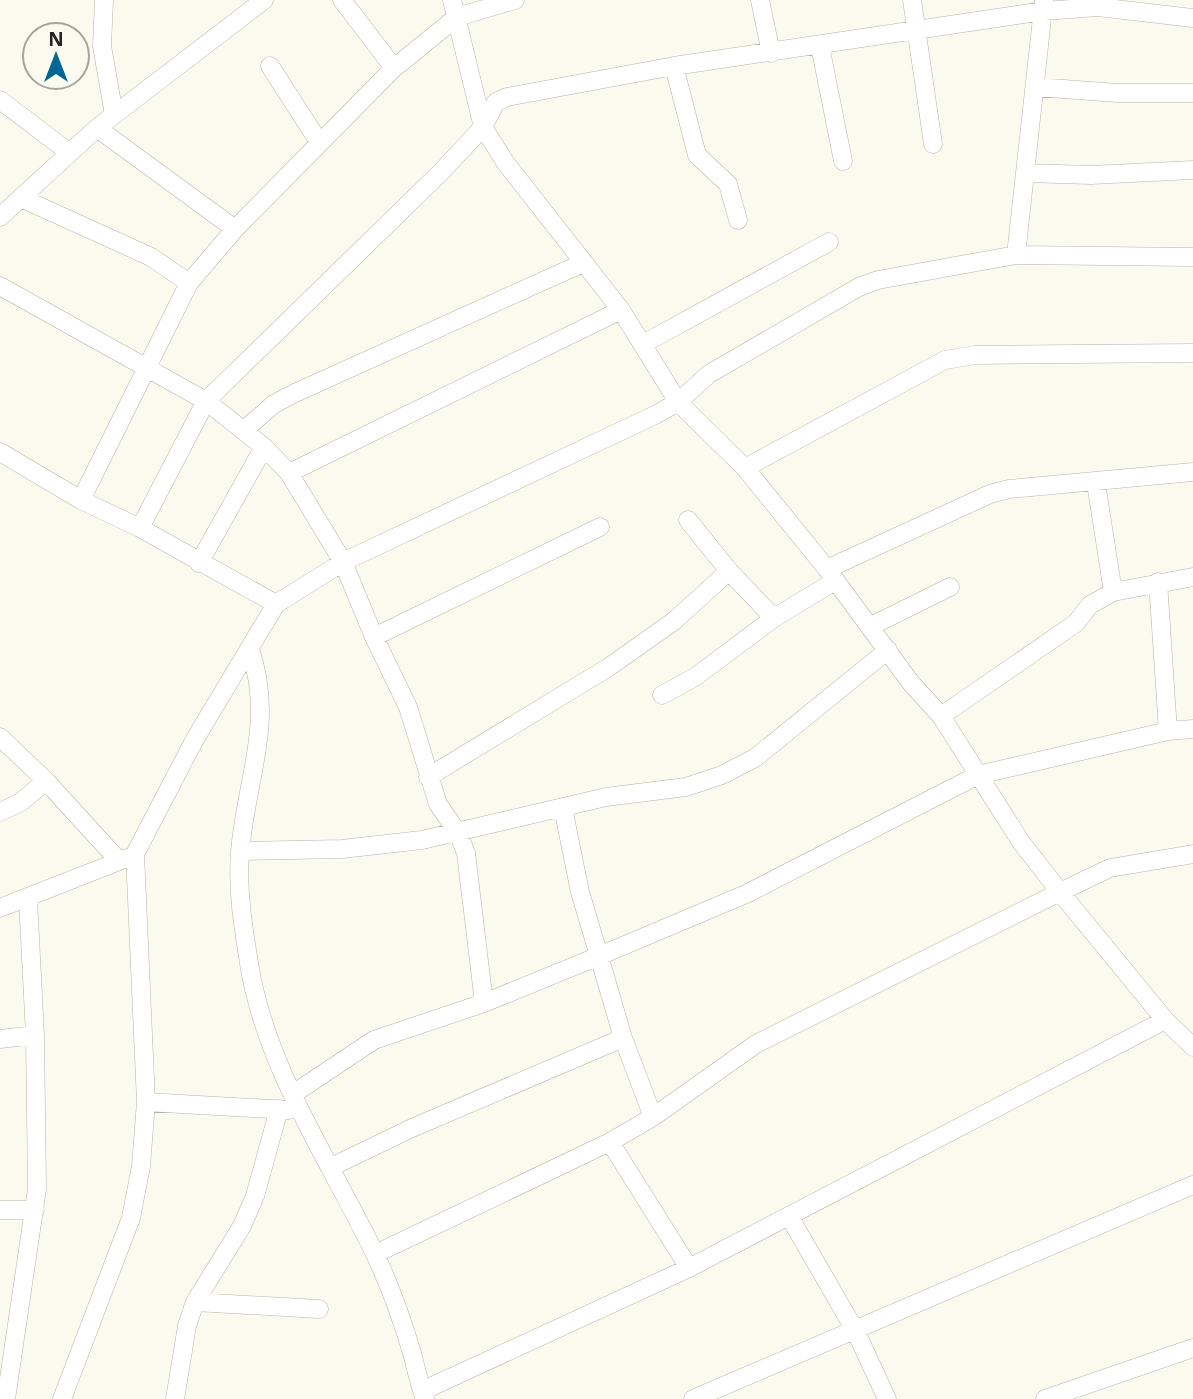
<svg xmlns="http://www.w3.org/2000/svg" width="1193" height="1399" font-family="'Noto Sans',sans-serif">
  <rect width="100%" height="100%" fill="#fbfaef"/>
  <g fill="none" stroke-linecap="round" stroke-linejoin="round">
    <g stroke="#b5b4a9" stroke-width="19">
      <path id="street" d="M104,0L102,46L114,115
        M342,0L394,68
        M452,0L483,127L505,162L621,310L678,402L745,468L827,569L911,683L941,716L1021,842L1060,892L1165,1020L1193,1047
        M760,0L771,53
        M912,0L933,144
        M820,46L843,161
        M270,66L319,142
        M674,66L697,155L728,184L738,220
        M1036,87L1118,93H1193
        M0,100L70,153
        M97,128L235,229
        M1026,173L1091,175L1193,170
        M21,198L151,257L189,283
        M0,217L97,128L264,0
        M1016,255L1044,0
        M0,286L206,401L264,447L289,473L343,562L374,637L408,707L438,804L458,833L466,853L484,1003
        M643,344L829,242
        M244,430L274,404L295,393L583,263
        M0,452L81,500L140,528L276,604
        M745,468L945,360L975,355L1193,353
        M289,473L621,310
        M1096,483L1113,592
        M81,500L189,283L235,229L394,68L457,17L515,0
        M140,528L206,401L442,171L483,127L496,102L507,97L674,66L1044,11L1098,7L1193,18
        M199,563L264,447
        M827,569L990,494L1009,489L1193,472
        M729,571L774,618
        M1158,582L1168,731
        M871,626L950,587
        M374,637L600,527
        M250,649C275,724 246,778 240,852C237,890 243,926 249,963C265,1067 330,1161 375,1254C390,1286 402,1319 412,1353C416,1368 419,1384 425,1399
        M662,695L695,677L774,618L835,581
        M941,716L1076,623L1090,605L1113,592L1193,577
        M0,737L46,781L119,861
        M428,777L609,667L674,621L729,571L688,520
        M0,812L21,802L46,781
        M240,851L342,849L422,840L606,797L686,787L722,775L755,758L888,650
        M0,908L127,858
        M0,1039L35,1035
        M293,1094L374,1040L484,1003L599,956L580,892L563,808
        M146,1102L289,1110
        M653,1117L623,1038L599,956L746,894L978,775L1168,731L1193,729
        M610,1142L689,1268
        M331,1167L412,1128L623,1038
        M0,1210H35
        M789,1216L856,1332L887,1399
        M375,1254L610,1142L653,1117L756,1044L1060,892L1110,868L1193,854
        M195,1302L319,1309
        M422,1391L689,1268L1165,1020
        M6,1399L37,1189L35,1035L28,899
        M62,1399L131,1218L141,1166L146,1102L135,854L195,739L276,604L343,562L655,415L678,402L709,374L859,287L878,280L1016,255L1193,257
        M175,1399L187,1326L195,1302L242,1226L255,1196L279,1109
        M693,1399L1193,1185
        M1045,1399L1193,1348"/>
    </g>
    <use href="#street" stroke="#fff" stroke-width="18"/>
  </g>
  <g transform="translate(56 56)"><circle r="33" fill="#fbfaef" stroke="#a5a49c" stroke-width="2"/>
  <path d="M0-5L12 26L0 18L-12 26Z" fill="#006795"/>
  <text y="-10" font-size="19" font-weight="bold" text-anchor="middle" fill="#24231f">N</text>
  </g>
</svg>
